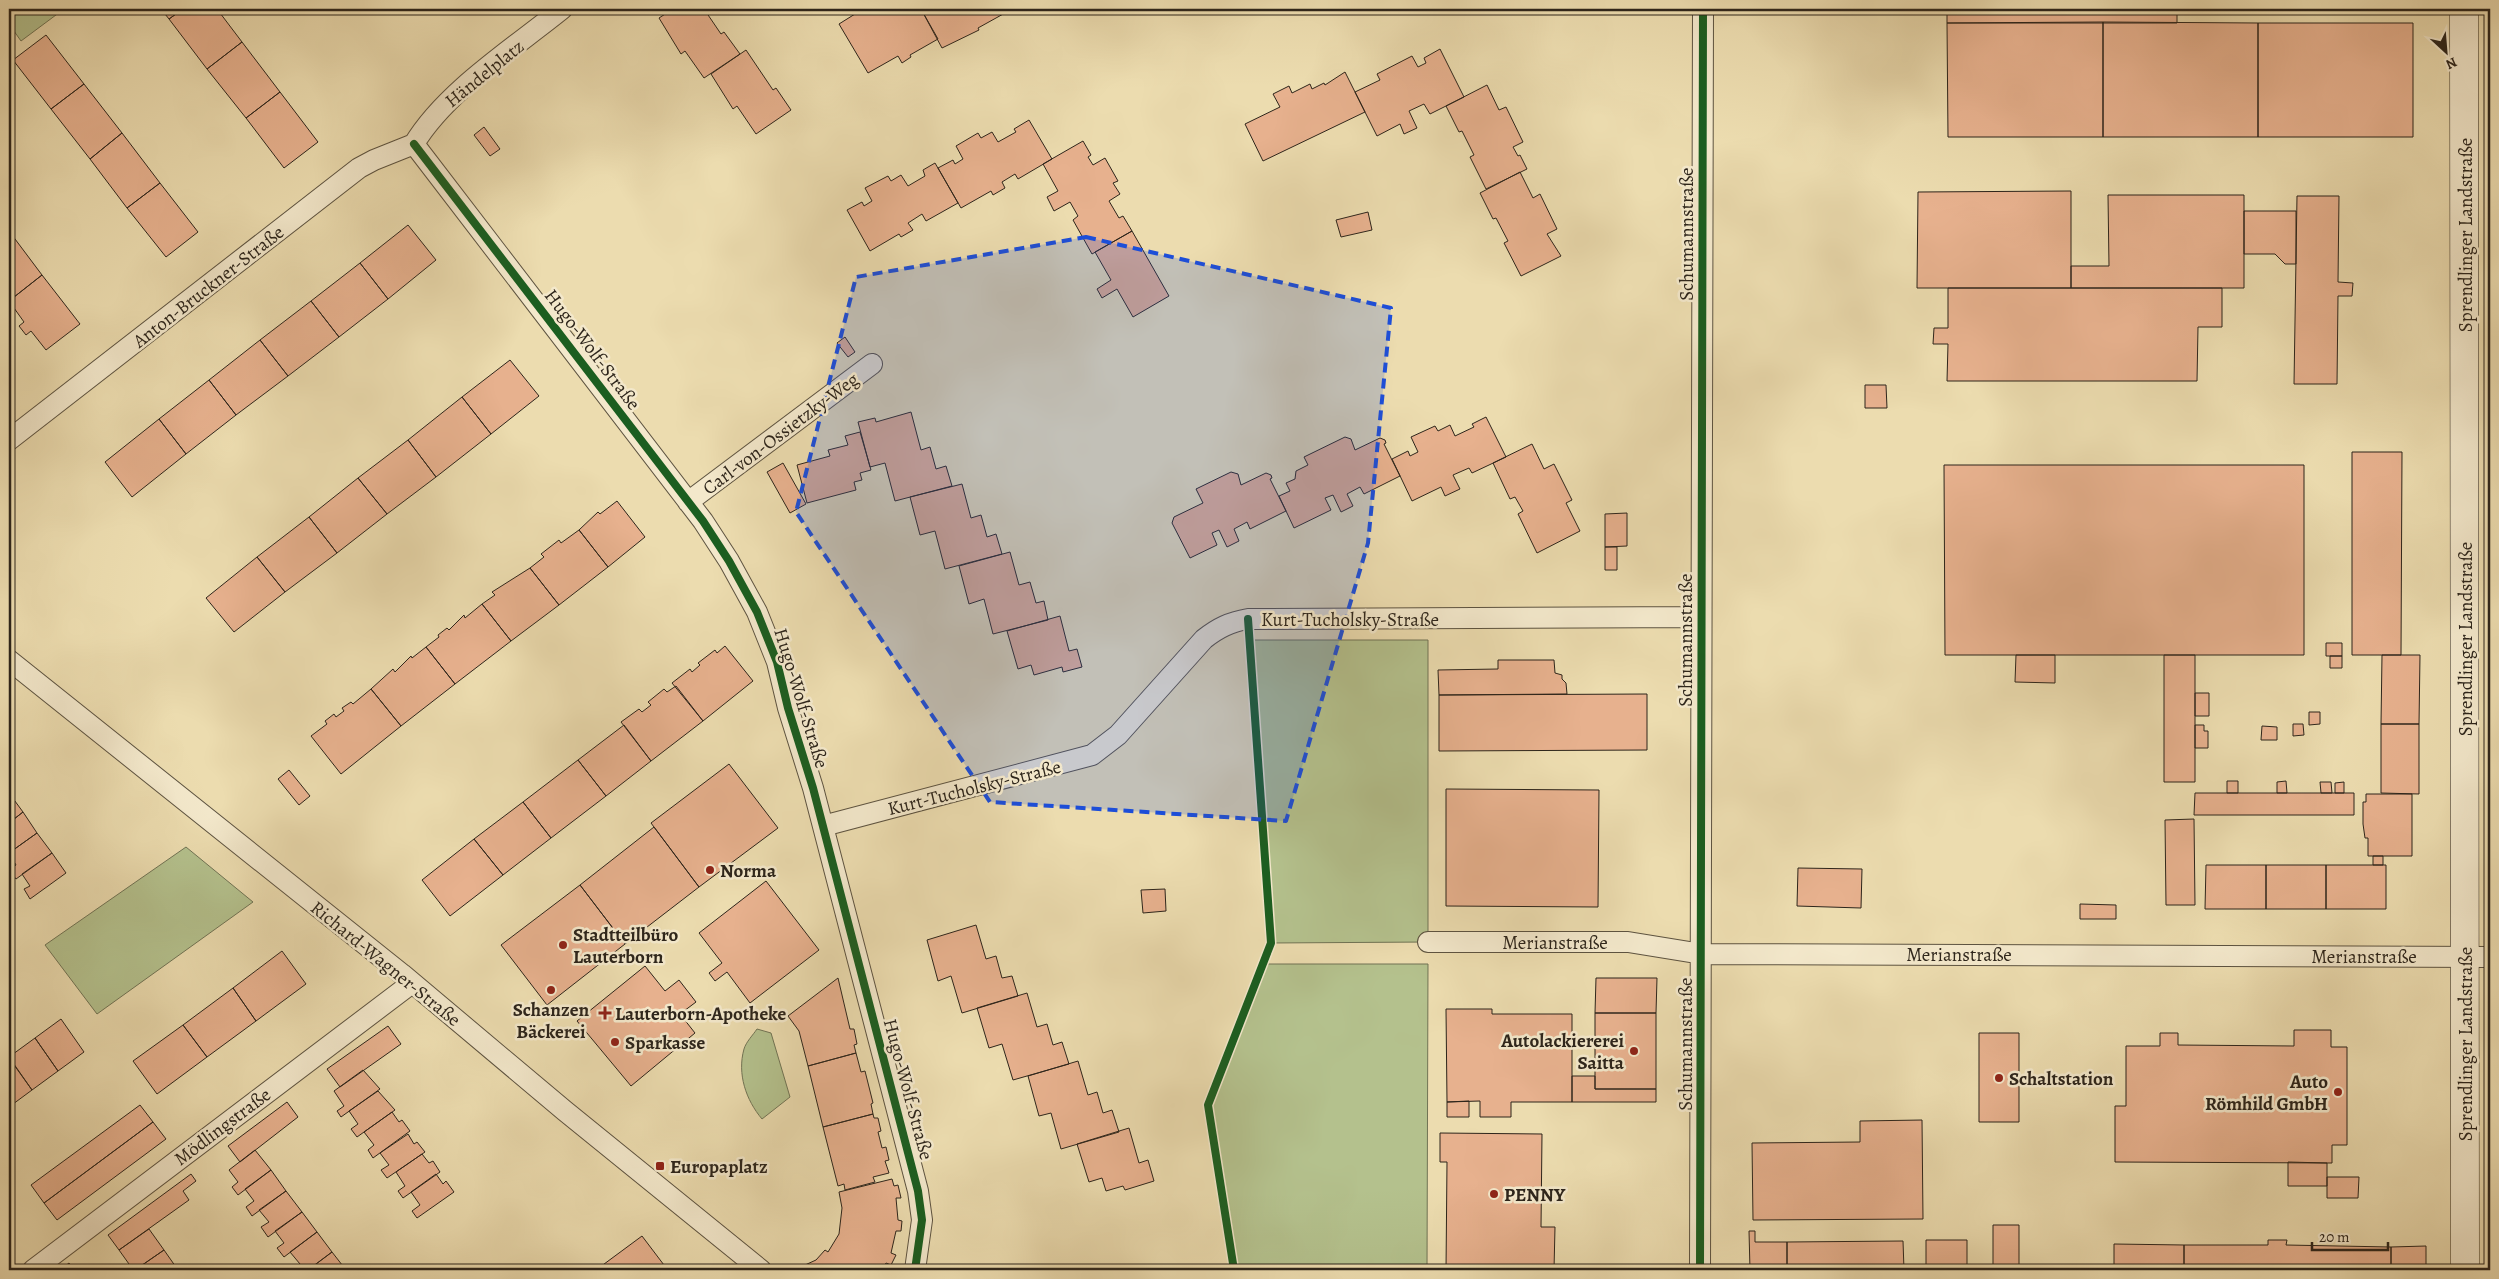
<svg xmlns="http://www.w3.org/2000/svg" width="2499" height="1279" font-family="Alegreya,serif">
  <rect width="100%" height="100%" fill="#ecdcaf"/>
  <filter id="stains"><feTurbulence type="fractalNoise" baseFrequency=".004" numOctaves="4"/><feColorMatrix values="0 0 0 0 .2 0 0 0 0 .09 0 0 0 0 .02 0 0 0 .5 -.17"/></filter>
  <radialGradient id="worn" r=".72"><stop offset=".6" stop-color="#630" stop-opacity="0"/><stop offset="1" stop-color="#630" stop-opacity=".3"/></radialGradient>
  <path fill="#b4c18d" stroke="#707354" d="M9,9H64L21,41L9,24Z
    M1250,640H1428V942L1271,943Z
    M186,847L253,902L97,1014L45,945Z
    M1264,964H1428L1427,1270H1234L1208,1114Z
    M757,1029L771,1033L790,1097L762,1119C746,1100 737,1074 744,1049C746,1042 753,1035 757,1029Z"/>
  <path fill="#e7b18e" stroke="#2d251b" d="M161,9H183L169,19Z
    M183,9H217L242,42L207,69L169,19Z
    M673,9H704L721,34L724,32L740,54L704,78L685,51L681,54L659,18Z
    M863,9L865,13L872,9H921L938,39L910,55L911,57L902,63L898,56L868,73L839,24Z
    M921,9H1002L1005,13L978,28L979,30L942,48Z
    M1947,9H2177V23H1947Z
    M2103,22L2258,23V137H2103Z
    M2103,22V137H1948L1947,23Z
    M2258,23H2413V137H2258Z
    M46,35L84,84L51,109L13,60Z
    M242,42L280,92L246,118L207,69Z
    M1440,49L1464,97L1430,114L1424,104L1409,111L1417,128L1404,134L1400,124L1377,136L1355,92L1380,80L1377,74L1412,56L1418,67L1426,63L1424,58Z
    M746,50L773,90L776,88L791,110L756,134L737,106L733,109L711,74Z
    M1345,72L1365,112L1263,161L1245,124L1280,107L1273,94L1289,86L1292,93L1310,84L1312,89L1324,83L1325,85Z
    M84,84L122,133L90,159L51,109Z
    M1487,85L1499,110L1506,107L1523,142L1513,147L1518,156L1520,155L1527,169L1486,189L1470,157L1474,155L1462,131L1459,132L1446,106Z
    M280,92L318,142L284,168L246,118Z
    M1029,120L1052,159L1018,179L1015,174L1002,182L1005,188L993,195L991,191L961,208L938,168L953,160L955,164L963,159L956,146L978,133L981,138L992,132L998,142L1016,132L1014,129Z
    M484,127L500,149L490,156L474,135Z
    M122,133L160,183L127,208L90,159Z
    M1083,141L1091,155L1088,157L1093,165L1105,158L1118,181L1113,183L1120,194L1109,201L1119,218L1123,216L1132,231L1092,254L1073,220L1078,216L1070,202L1054,211L1047,197L1058,191L1043,164Z
    M935,163L958,203L926,221L922,214L908,223L913,230L901,237L899,234L870,251L847,210L862,202L864,206L872,201L865,188L888,176L891,181L901,175L908,186L925,176L923,170Z
    M1520,172L1533,198L1540,194L1557,229L1547,234L1561,256L1521,276L1504,243L1508,241L1496,218L1493,219L1480,193Z
    M160,183L198,232L166,257L127,208Z
    M2071,191V288H1917L1918,192Z
    M2108,195H2244V288H2071V266H2109Z
    M2297,196H2339L2338,282L2353,283L2352,296H2338L2337,384H2294Z
    M2244,211H2296V264H2285L2275,254H2244Z
    M1368,212L1372,230L1341,237L1336,220Z
    M408,225L436,260L388,299L360,263Z
    M9,231L42,275L9,301Z
    M1132,231L1169,296L1133,317L1117,289L1102,298L1097,289L1111,280L1095,252Z
    M360,263L388,299L339,337L311,301Z
    M42,275L80,324L46,350L31,331L26,335L19,326L24,322L9,301Z
    M1948,288H2222V327H2198L2197,381H1947L1948,344H1933L1934,328H1948Z
    M311,301L339,337L288,376L260,340Z
    M845,337L855,352L848,357L837,343Z
    M260,340L288,376L236,415L209,380Z
    M510,360L539,396L491,434L462,397Z
    M209,380L236,415L186,454L159,419Z
    M1865,385H1886L1887,408H1865Z
    M462,397L491,434L436,477L408,440Z
    M911,412L921,450L930,447L936,469L946,466L952,486L895,501L885,463L870,467L858,422L875,418L876,422Z
    M1486,417L1506,457L1472,473L1469,468L1453,475L1460,489L1445,496L1441,487L1412,501L1392,459L1408,451L1410,456L1418,452L1411,437L1435,426L1438,431L1450,425L1455,436L1474,427L1472,424Z
    M159,419L186,454L132,497L105,462Z
    M860,432L871,470L860,473L862,480L854,482L856,490L807,503L797,465L830,456L828,450L848,445L845,436Z
    M1345,437L1351,439L1355,450L1380,438L1385,440L1386,443L1384,444L1400,476L1364,494L1360,487L1347,494L1353,506L1341,512L1333,495L1325,498L1331,510L1294,528L1279,496L1290,491L1286,483L1295,479L1296,471L1308,465L1304,457Z
    M408,440L436,477L387,514L358,478Z
    M1532,444L1544,469L1554,464L1572,500L1566,503L1580,531L1537,553L1518,514L1523,511L1515,497L1510,499L1493,463Z
    M2352,452H2402L2401,655H2352Z
    M783,463L806,504L790,513L767,472Z
    M1944,465H2304V655H1945Z
    M1231,472L1238,474L1241,485L1266,473L1271,475L1272,478L1270,479L1286,511L1250,529L1247,522L1234,529L1239,541L1227,547L1219,530L1212,533L1217,545L1190,558L1172,523L1174,517L1203,503L1196,489Z
    M358,478L387,514L337,553L309,517Z
    M962,484L971,518L981,515L987,537L996,534L1002,554L945,569L935,531L920,535L910,497Z
    M617,501L645,537L608,567L579,530L598,512L600,514Z
    M1627,513V546L1605,547V514Z
    M309,517L337,553L285,592L257,557Z
    M579,530L608,567L559,605L530,568L544,557L541,554L559,540L561,543Z
    M1605,547H1617V570H1605Z
    M1010,552L1019,585L1030,582L1036,603L1044,601L1048,620L993,634L984,599L969,604L959,566Z
    M257,557L285,592L234,632L206,598Z
    M530,568L559,605L511,641L482,604L495,595L492,592Z
    M482,604L511,641L455,684L426,647L439,637L438,635L447,628L449,630L464,615L465,618Z
    M1060,616L1069,651L1077,649L1082,667L1063,672L1062,667L1034,675L1031,665L1018,669L1007,631Z
    M2326,643H2342V656H2326Z
    M725,646L753,681L703,721L672,683L690,669L692,672L700,665L698,663L715,650L717,653Z
    M426,647L455,684L401,726L371,689L393,669L395,672L411,656L412,658Z
    M2016,655H2055V683L2015,682Z
    M2164,655H2195V782H2164Z
    M2382,655H2420L2419,724H2381Z
    M2330,656H2342V668H2330Z
    M1498,660H1554L1555,673L1562,675V679L1566,683L1567,694L1439,695L1438,670L1498,669Z
    M676,686L703,721L651,761L621,722L639,709L642,712L651,705L648,702L664,689L667,692Z
    M371,689L401,726L341,774L311,736L327,724L325,721L334,714L336,717L344,711L342,708L351,702L353,704Z
    M2195,693H2209V716H2195Z
    M1647,694V750L1439,751V695Z
    M2309,712H2320V724L2309,725Z
    M2293,724H2303L2304,735L2293,736Z
    M2381,724H2419V794L2381,793Z
    M624,725L651,761L606,796L578,760Z
    M2195,725H2204V731H2208V748H2195Z
    M2262,726L2277,727V740H2261Z
    M578,760L606,796L551,838L523,802Z
    M729,764L778,828L699,887L651,823Z
    M289,770L310,796L299,805L278,779Z
    M2227,781H2238V793H2227Z
    M2286,781L2287,793H2277V782Z
    M2320,782H2331L2332,793H2321Z
    M2344,782V793H2335V783Z
    M1446,789L1599,790L1598,907L1446,906Z
    M9,793L23,812L9,823Z
    M2195,793H2354V815H2194Z
    M2366,794H2412V856H2368V838H2365L2363,824V802H2366Z
    M523,802L551,838L503,875L474,839Z
    M23,812L37,833L9,853V823Z
    M2194,819L2195,905H2166L2165,820Z
    M654,827L699,887L625,944L580,885Z
    M37,833L52,853L16,879L9,870L16,865L9,853Z
    M474,839L503,875L450,916L422,880Z
    M52,853L66,873L30,899L24,889L30,886L22,874Z
    M2373,856H2383V865H2373Z
    M2206,865H2266V909H2205Z
    M2266,865H2326V909H2266Z
    M2326,865H2386V909H2326Z
    M1798,868L1862,869L1861,908L1797,906Z
    M766,881L819,950L750,1003L727,972L715,981L709,973L722,963L699,933Z
    M580,885L625,944L547,1005L501,945Z
    M1165,889L1166,911L1143,913L1141,890Z
    M2080,904L2116,905V919H2080Z
    M976,925L986,959L996,956L1002,978L1012,976L1018,996L962,1013L951,976L938,981L927,940Z
    M282,951L306,984L256,1021L233,988Z
    M645,966L665,991L679,980L696,1002L680,1014L695,1033L631,1086L577,1021Z
    M838,978L850,1029H854L857,1044L854,1045L856,1053L808,1066L799,1031L788,1016Z
    M1596,978H1657L1656,1013H1595Z
    M233,988L256,1021L207,1057L183,1025Z
    M1027,993L1037,1027L1047,1024L1053,1045L1062,1042L1069,1064L1013,1080L1002,1044L989,1048L977,1008Z
    M1446,1009H1492V1014H1572V1102H1511V1117H1480V1101L1447,1102Z
    M1595,1013H1656V1089H1595Z
    M61,1019L84,1052L58,1071L35,1038Z
    M183,1025L207,1057L157,1094L133,1061Z
    M388,1026L401,1044L340,1087L327,1069Z
    M2294,1030H2331V1047H2347V1145H2332V1163L2115,1162V1106H2126V1046H2160V1033H2178V1045L2294,1046Z
    M1979,1033H2019V1122H1979Z
    M35,1038L58,1071L32,1090L9,1057Z
    M856,1053L861,1072L865,1071L873,1103L871,1104L873,1114L823,1127L808,1066Z
    M9,1058L32,1090L9,1107Z
    M1078,1061L1088,1095L1097,1092L1103,1113L1112,1110L1119,1132L1061,1149L1051,1113L1039,1116L1028,1076Z
    M363,1070L380,1089L341,1117L337,1111L344,1106L334,1091Z
    M1572,1076H1595V1089H1656V1102H1572Z
    M378,1091L395,1110L357,1137L351,1129L358,1124L349,1111Z
    M1469,1101V1117H1447V1102Z
    M287,1102L298,1117L240,1162L228,1146Z
    M140,1105L153,1122L44,1203L31,1185Z
    M392,1112L399,1122L402,1120L410,1131L373,1158L368,1150L374,1145L364,1132Z
    M873,1114L874,1118H878L881,1131L878,1132L882,1148L886,1147L889,1160L885,1161L889,1173L873,1177L875,1182L845,1190L844,1184L838,1186L823,1127Z
    M1922,1120L1923,1219L1753,1220L1752,1143L1860,1142V1121Z
    M153,1122L166,1139L57,1220L44,1203Z
    M1129,1128L1139,1163L1148,1160L1154,1181L1125,1190L1123,1186L1106,1191L1102,1178L1089,1182L1077,1144Z
    M1440,1133L1542,1134L1541,1227H1555L1554,1270H1446L1447,1162H1440Z
    M408,1134L414,1144L417,1142L425,1152L387,1178L381,1170L389,1165L380,1153Z
    M255,1150L271,1170L238,1195L232,1187L238,1182L229,1170Z
    M422,1154L429,1163L433,1161L440,1172L403,1198L398,1191L405,1186L396,1172Z
    M2288,1162L2327,1163V1186H2288Z
    M271,1170L286,1191L252,1216L246,1207L254,1201L245,1189Z
    M191,1174L196,1181L183,1191L189,1200L119,1250L108,1235Z
    M436,1174L443,1184L446,1181L454,1192L417,1218L412,1211L420,1205L411,1192Z
    M2327,1177H2359L2358,1198H2327Z
    M892,1179L894,1186L898,1185L901,1198H896L898,1220L902,1221L901,1231H896L891,1253L896,1255L891,1265L886,1263L882,1270H807L805,1265L816,1260L825,1250L828,1252L839,1234L842,1208L839,1192Z
    M286,1191L302,1212L268,1237L261,1227L269,1222L259,1210Z
    M302,1212L317,1232L284,1257L277,1248L284,1243L275,1231Z
    M1993,1225H2019V1266H1993Z
    M149,1229L164,1250L135,1270H123L129,1264L119,1250Z
    M1749,1231H1755V1242H1787V1270H1750Z
    M317,1232L332,1252L308,1270H292L300,1264L290,1252Z
    M642,1236L667,1269L596,1270Z
    M1926,1240H1967V1270H1926Z
    M2268,1240H2287L2286,1245L2391,1247V1270H2184V1245H2268Z
    M1903,1241L1904,1270H1787V1242Z
    M2114,1244L2184,1245V1270H2114Z
    M2426,1246V1270H2391V1247Z
    M164,1250L178,1270H135Z
    M332,1252L346,1270H308Z
    M69,1263L74,1270H60Z"/>
  <g fill="none" stroke-linecap="round" stroke-linejoin="round">
    <g stroke="#5d5340" stroke-width="22">
      <path id="minor" d="M414,144L703,521L729,561L757,612L777,662L788,708L813,788L918,1191L922,1220L915,1270
        M414,144C446,91 514,48 562,9
        M9,440L359,168L374,160L414,144
        M688,502L872,364
        M9,660L402,974L565,1111L761,1270
        M823,826L1092,755L1118,735L1204,639C1218,628 1230,622 1248,619L1701,617
        M1428,942H1628L1702,954L2490,957
        M33,1270L412,983
        M1700,1270L1703,9"/>
    </g>
    <g stroke="#2d251b" stroke-width="29">
      <path id="secondary" d="M2464,9L2465,1270"/>
    </g>
    <use href="#minor" stroke="#f3e8cb" stroke-width="20"/>
    <use href="#secondary" stroke="#f3e8cb" stroke-width="28"/>
    <g stroke="#f3e8cb" stroke-width="11">
      <path id="cycleway" d="M414,144L703,521L729,561L757,612L777,662L788,708L813,788L918,1191L922,1220L915,1270
        M1234,1270L1208,1105L1271,943L1248,619
        M1700,1270L1703,9"/>
    </g>
    <use href="#cycleway" stroke="#1b5e20" stroke-width="8"/>
  </g>
  <path fill="#1d4ed8" fill-opacity="0.2" stroke="#1d4ed8" stroke-width="4" stroke-dasharray="10 6" stroke-linejoin="round" d="M1086,237L1391,308L1368,543L1286,821L990,802L796,512L856,277Z"/>
  <g fill="#8f2418" stroke="#f3e8cb" stroke-width="2">
    <circle cx="710" cy="870" r="5"/>
    <circle cx="563" cy="945" r="5"/>
    <circle cx="551" cy="990" r="5"/>
    <path d="M602.5 1005.5h5v5h5v5h-5v5h-5v-5h-5v-5h5z"/>
    <circle cx="615" cy="1042" r="5"/>
    <circle cx="1634" cy="1051" r="5"/>
    <circle cx="1999" cy="1078" r="5"/>
    <circle cx="2338" cy="1092" r="5"/>
    <rect x="655" y="1161" width="10" height="10" rx="2.5"/>
    <circle cx="1494" cy="1194" r="5"/>
  </g>
  <g text-anchor="middle" stroke-width="5" stroke-linejoin="round" paint-order="stroke">
    <g font-size="19" fill="#2d251b" stroke="#f3e8cb">
      <text transform="translate(484 73) rotate(-39)" y="7">Händelplatz</text>
      <text transform="translate(1686 234) rotate(-90)" y="7">Schumannstraße</text>
      <text transform="translate(2465 235) rotate(-90)" y="7">Sprendlinger Landstraße</text>
      <text transform="translate(208 286) rotate(-38)" y="7">Anton-Bruckner-Straße</text>
      <text transform="translate(593 349) rotate(53)" y="7">Hugo-Wolf-Straße</text>
      <text transform="translate(780 433) rotate(-37)" y="7">Carl-von-Ossietzky-Weg</text>
      <text x="1350" y="626">Kurt-Tucholsky-Straße</text>
      <text transform="translate(2465 639) rotate(-90)" y="7">Sprendlinger Landstraße</text>
      <text transform="translate(1685 640) rotate(-90)" y="7">Schumannstraße</text>
      <text transform="translate(802 698) rotate(73)" y="7">Hugo-Wolf-Straße</text>
      <text transform="translate(974 787) rotate(-14)" y="7">Kurt-Tucholsky-Straße</text>
      <text x="1555" y="949">Merianstraße</text>
      <text x="1959" y="961">Merianstraße</text>
      <text x="2364" y="963">Merianstraße</text>
      <text transform="translate(386 963) rotate(39)" y="7">Richard-Wagner-Straße</text>
      <text transform="translate(1685 1044) rotate(-90)" y="7">Schumannstraße</text>
      <text transform="translate(2465 1044) rotate(-90)" y="7">Sprendlinger Landstraße</text>
      <text transform="translate(909 1089) rotate(75)" y="7">Hugo-Wolf-Straße</text>
      <text transform="translate(222 1126) rotate(-37)" y="7">Mödlingstraße</text>
    </g>
    <g font-size="19" font-weight="bold" fill="#2d251b" stroke="#f3e8cb" text-anchor="start">
      <text x="720" y="877">Norma</text>
      <text x="573" y="941">Stadtteilbüro<tspan x="573" dy="22">Lauterborn</tspan></text>
      <text x="551" y="1016" text-anchor="middle">Schanzen<tspan x="551" dy="22">Bäckerei</tspan></text>
      <text x="615" y="1020">Lauterborn-Apotheke</text>
      <text x="1624" y="1047" text-anchor="end">Autolackiererei<tspan x="1624" dy="22">Saitta</tspan></text>
      <text x="625" y="1049">Sparkasse</text>
      <text x="2009" y="1085">Schaltstation</text>
      <text x="2328" y="1088" text-anchor="end">Auto<tspan x="2328" dy="22">Römhild GmbH</tspan></text>
      <text x="670" y="1173">Europaplatz</text>
      <text x="1504" y="1201">PENNY</text>
    </g>
  </g>
  <rect width="2499" height="1279" fill="none" stroke="#ecdcaf" stroke-width="30"/>
  <rect x="10" y="10" width="2479" height="1259" fill="none" stroke="#2d251b" stroke-width="2.5"/>
  <rect x="15" y="15" width="2469" height="1249" fill="none" stroke="#2d251b"/>
  <g transform="translate(2446 52) rotate(154)" stroke="#f3e8cb" stroke-width="4" paint-order="stroke">
  <path d="M0-4L9 19L0 12L-9 19Z" fill="#2d251b"/>
  <text y="-8" font-size="14" font-weight="bold" text-anchor="middle" fill="#2d251b">N</text>
  </g>
  <path d="M2312 1242v8h76v-8" fill="none" stroke="#2d251b" stroke-width="2.5"/>
  <text x="2319" y="1242" font-size="15" fill="#2d251b" stroke="#f3e8cb" stroke-width="4" paint-order="stroke">20 m</text>
  <rect width="100%" height="100%" filter="url(#stains)"/>
  <rect width="100%" height="100%" fill="url(#worn)"/>
</svg>
